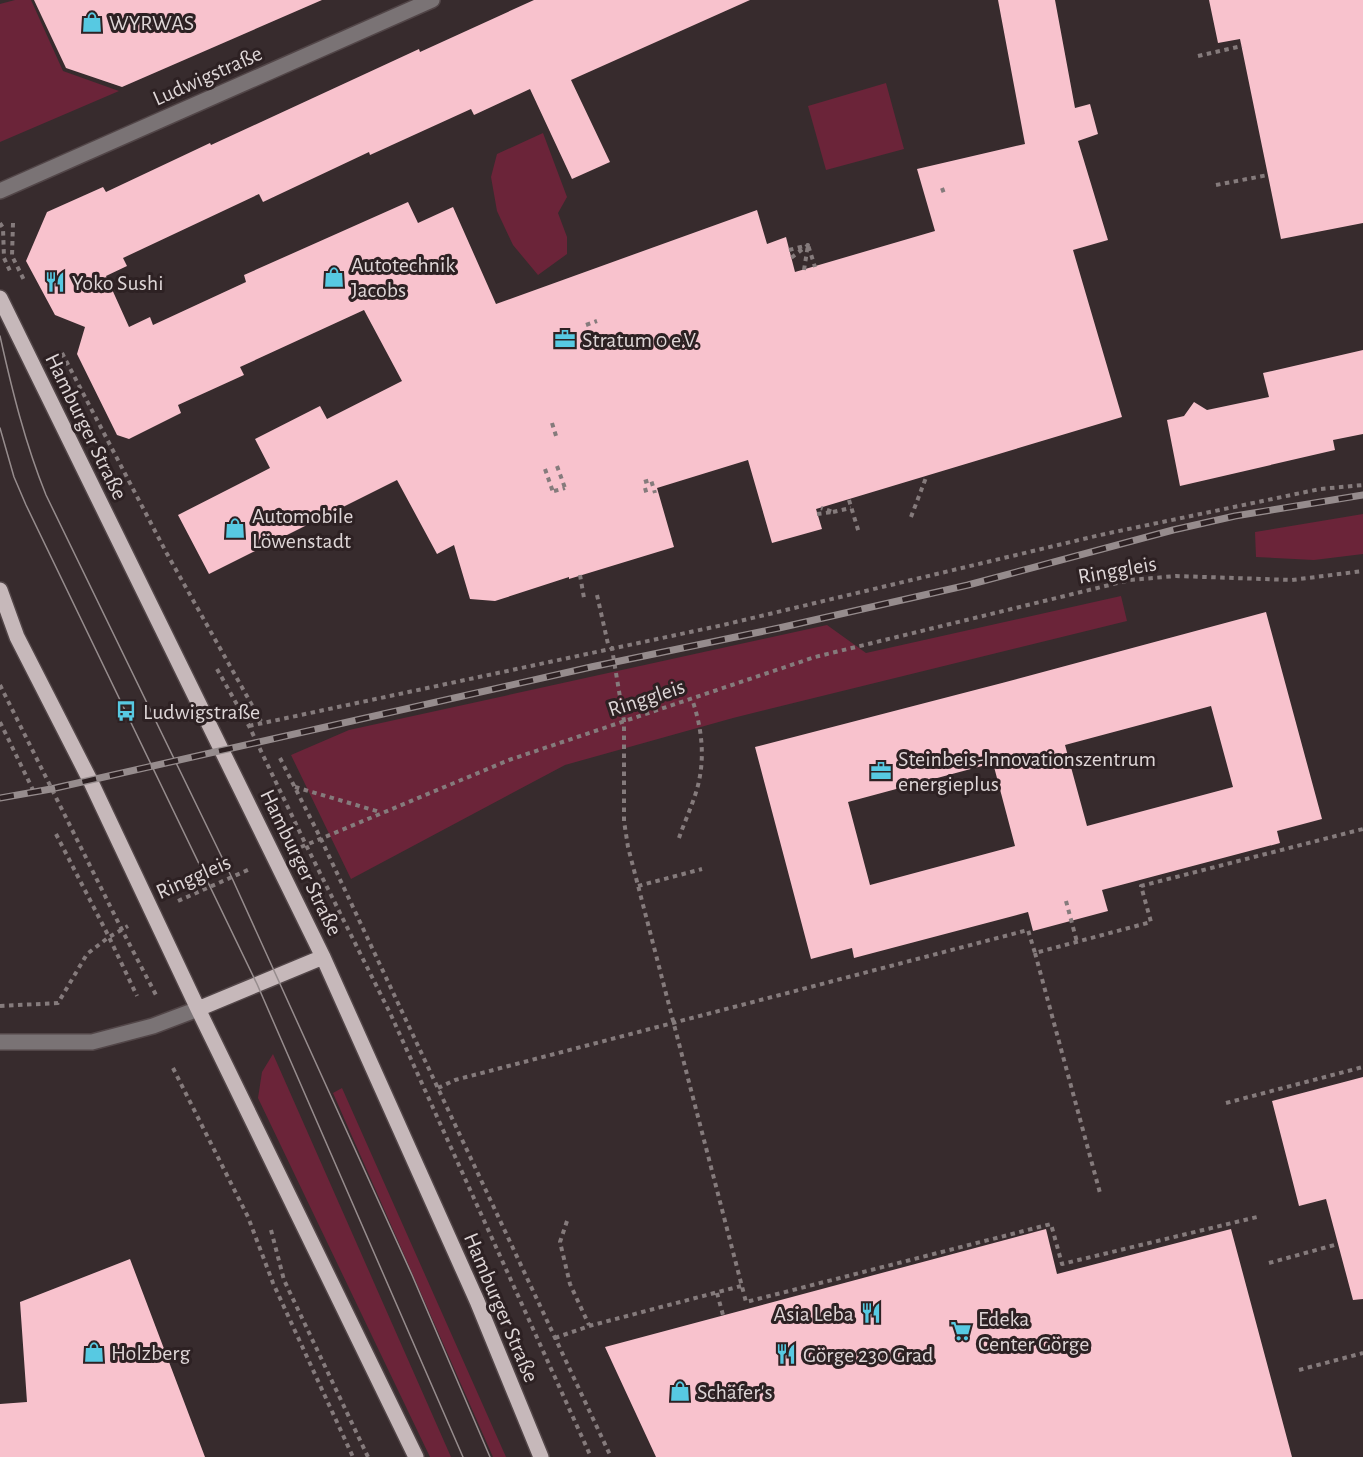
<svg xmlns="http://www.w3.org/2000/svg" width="1363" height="1457" font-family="'Alegreya Sans',sans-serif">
  <rect width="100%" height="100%" fill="#372b2d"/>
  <path fill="#6b2439" d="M15,0H31L63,71L119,91L0,142V4Z
    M886,83L904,149L826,170L808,106Z
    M543,133L567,197L558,213L567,237V254L538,275L513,245L497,211L491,177L497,154Z
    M1363,514V554L1314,560L1256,557L1255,532Z
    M1121,596L1127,621L733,718L565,765L351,879L291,755L349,730L827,625L866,653Z
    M273,1054L451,1457H430L258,1098L262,1072Z
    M342,1088L506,1457H493L333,1093Z"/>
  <path fill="#f8c2cd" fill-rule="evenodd" d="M34,0H322L122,87L66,68Z
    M534,0H750L571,80L610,162L572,179L530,89L474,115L471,109L370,155L369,152L263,202L259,194L123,258L127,266L106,276L129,327L150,317L153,325L246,282L244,275L408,202L418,223L453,207L496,304L757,210L767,244L786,237L795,272L935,231L917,169L1025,144L998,0H1055L1075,108L1090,104L1098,134L1078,141L1108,240L1073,250L1122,417L816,509L822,529L772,543L748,460L657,488L674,547L569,579V577L495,601L470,599L454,545L437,554L397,480L209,574L178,515L270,468L255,439L320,406L327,419L402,381L364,310L240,367L244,375L178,405L181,413L129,439L117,435L77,354L85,327L55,315L26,261L47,212L103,187L106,192L210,143L211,145L419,49L420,52Z
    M1209,0H1363V223L1281,239L1240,39L1218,43Z
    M1363,350V434L1333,440L1335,450L1180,486L1167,420L1184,416L1194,402L1207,410L1269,397L1263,373Z
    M1266,612L1322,819L1277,831L1280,843L1102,890L1108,911L1033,931L1028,912L854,958L852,948L811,959L755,747L1002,683ZM1211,706L1233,787L1087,826L1065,745ZM993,763L1015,846L870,885L848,802Z
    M1363,1077V1299L1353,1300L1326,1199L1299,1206L1272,1101Z
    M1046,1229L1057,1274L1231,1229L1292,1457H656L605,1347Z
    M130,1259L205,1457H0V1404L27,1402L20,1302Z"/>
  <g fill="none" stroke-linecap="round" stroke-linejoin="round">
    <g stroke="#524648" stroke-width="18">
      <path id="minor" d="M0,191L432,0
        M0,1042H92L153,1026L198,1009"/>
    </g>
    <g stroke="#524648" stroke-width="18">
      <path id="major" d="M0,298L323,957L477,1301L541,1457
        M0,590L17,637L90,780L198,1009L416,1457
        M198,1009L323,957"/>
    </g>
    <path stroke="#857b7c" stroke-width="4" stroke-dasharray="4.5 4.5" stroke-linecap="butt" d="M1198,56L1242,46
      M1216,185L1268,175
      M942,188L945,196
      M0,223L3,228L4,258L10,271
      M13,223L12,256L25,282
      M789,250L808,245L791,258
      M804,270L808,245L815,267
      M586,325L597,321
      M62,353L166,552L262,723
      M552,423L557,439
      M557,466L565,488
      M545,469L553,492
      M644,482L651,480L655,493
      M645,488L647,495
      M554,491L565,488
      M849,500L859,533
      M833,512L851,508
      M817,514L833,512L821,508
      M911,517L927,475
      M580,575L584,598
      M597,595L608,644L612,649L624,721V821L628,847L746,1302L1051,1224L1062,1264L1257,1217
      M217,669L249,726L306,845L391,1015L591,1457
      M0,685L122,930L156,995
      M0,722L34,792
      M249,726L723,625L1100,535L1320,489L1363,485
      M280,758L321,839L611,1457
      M295,787L380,812
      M56,834L109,937L137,996
      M679,838C685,820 695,800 699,781C705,753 701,725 692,699
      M301,847L509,760L815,657L1130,580L1176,576L1292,580L1363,571
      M638,886L702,869
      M178,901L250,869
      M1066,901L1077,942
      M1035,953L1100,1193
      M0,1006L58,1003L87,954L109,937L128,926
      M173,1068L248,1217L273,1283L353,1457
      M438,1088L455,1080L1028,930L1035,953L1151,922L1141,886L1363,829
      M1226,1103L1363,1067
      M567,1221L560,1242L570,1284L589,1325
      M271,1230L284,1280L368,1457
      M1269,1263L1338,1244
      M717,1293L723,1315
      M555,1338L589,1326L741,1286
      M1299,1370L1363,1353"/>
    <use href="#minor" stroke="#7a7375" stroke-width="15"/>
    <use href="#major" stroke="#c6b8ba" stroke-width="15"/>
    <path stroke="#968c8d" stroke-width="1.5" d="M0,336C12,390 25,443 46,495L232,878L412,1275L490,1457
      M0,428L14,477L26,505L257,984L463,1457"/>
    <g stroke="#968c8d" stroke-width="7">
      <path id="rail" d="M0,798L51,789L591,667L779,628L968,585L1173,530L1235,516L1363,495"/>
    </g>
    <use href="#rail" stroke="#2d2123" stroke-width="4.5" stroke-dasharray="14" stroke-linecap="butt"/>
  </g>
  <defs>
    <g id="shop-bare" transform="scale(1.62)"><path d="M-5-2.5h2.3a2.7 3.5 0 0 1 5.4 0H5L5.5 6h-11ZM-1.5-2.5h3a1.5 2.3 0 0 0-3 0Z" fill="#57c9e2" stroke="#2d2123" stroke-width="2.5" paint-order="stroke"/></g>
    <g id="restaurant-bare" transform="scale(1.62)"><path d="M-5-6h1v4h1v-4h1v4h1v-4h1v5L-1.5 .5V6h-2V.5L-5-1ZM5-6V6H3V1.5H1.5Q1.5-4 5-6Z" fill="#57c9e2" stroke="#2d2123" stroke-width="2.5" paint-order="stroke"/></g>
    <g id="office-bare" transform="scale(1.62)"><path d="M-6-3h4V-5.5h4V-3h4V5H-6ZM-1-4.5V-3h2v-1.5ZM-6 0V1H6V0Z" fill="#57c9e2" stroke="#2d2123" stroke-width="2.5" paint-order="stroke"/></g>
    <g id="bus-bare" transform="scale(1.62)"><path d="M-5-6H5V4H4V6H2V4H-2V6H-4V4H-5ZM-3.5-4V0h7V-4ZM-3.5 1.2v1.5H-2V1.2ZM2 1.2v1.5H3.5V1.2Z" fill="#57c9e2" stroke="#2d2123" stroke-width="2.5" paint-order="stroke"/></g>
    <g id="supermarket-bare" transform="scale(1.62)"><path d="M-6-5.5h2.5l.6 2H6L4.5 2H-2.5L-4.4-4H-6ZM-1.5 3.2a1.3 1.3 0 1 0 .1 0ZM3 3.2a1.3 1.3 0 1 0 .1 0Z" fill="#57c9e2" stroke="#2d2123" stroke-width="2.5" paint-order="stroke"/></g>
  </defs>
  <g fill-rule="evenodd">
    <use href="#shop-bare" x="92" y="22"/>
    <use href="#shop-bare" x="334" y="277"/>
    <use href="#restaurant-bare" x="55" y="282"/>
    <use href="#office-bare" x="565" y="339"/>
    <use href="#shop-bare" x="235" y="528"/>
    <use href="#bus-bare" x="126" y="711"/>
    <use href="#office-bare" x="881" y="771"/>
    <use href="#restaurant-bare" x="871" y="1313"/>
    <use href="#supermarket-bare" x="961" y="1331"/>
    <use href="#shop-bare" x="94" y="1352"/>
    <use href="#restaurant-bare" x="786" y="1354"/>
    <use href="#shop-bare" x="680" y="1391"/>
  </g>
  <g text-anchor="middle" stroke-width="6" stroke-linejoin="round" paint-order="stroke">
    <g font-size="22" fill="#ded6d7" stroke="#2d2123" text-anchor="start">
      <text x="109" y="30">WYRWAS</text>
      <text x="351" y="272">Autotechnik<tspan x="351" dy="25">Jacobs</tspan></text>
      <text x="72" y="290">Yoko Sushi</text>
      <text x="582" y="347">Stratum 0 e.V.</text>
      <text x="252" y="523">Automobile<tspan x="252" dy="25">Löwenstadt</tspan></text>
      <text x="143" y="719">Ludwigstraße</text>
      <text x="898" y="766">Steinbeis-Innovationszentrum<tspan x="898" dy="25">energieplus</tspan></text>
      <text x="854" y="1321" text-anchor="end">Asia Leba</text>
      <text x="978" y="1326">Edeka<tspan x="978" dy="25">Center Görge</tspan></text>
      <text x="111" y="1360">Holzberg</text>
      <text x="803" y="1362">Görge 230 Grad</text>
      <text x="697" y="1399">Schäfer's</text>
    </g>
    <g font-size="22" fill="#ded6d7" stroke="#2d2123">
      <text transform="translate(207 75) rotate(-24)" y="8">Ludwigstraße</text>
      <text transform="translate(87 426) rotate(64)" y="8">Hamburger Straße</text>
      <text transform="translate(1117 569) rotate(-10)" y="8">Ringgleis</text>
      <text transform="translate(646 697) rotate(-18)" y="8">Ringgleis</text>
      <text transform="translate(302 862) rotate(64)" y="8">Hamburger Straße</text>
      <text transform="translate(193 876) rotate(-24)" y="8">Ringgleis</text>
      <text transform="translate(502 1307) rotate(67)" y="8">Hamburger Straße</text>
    </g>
  </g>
</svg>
